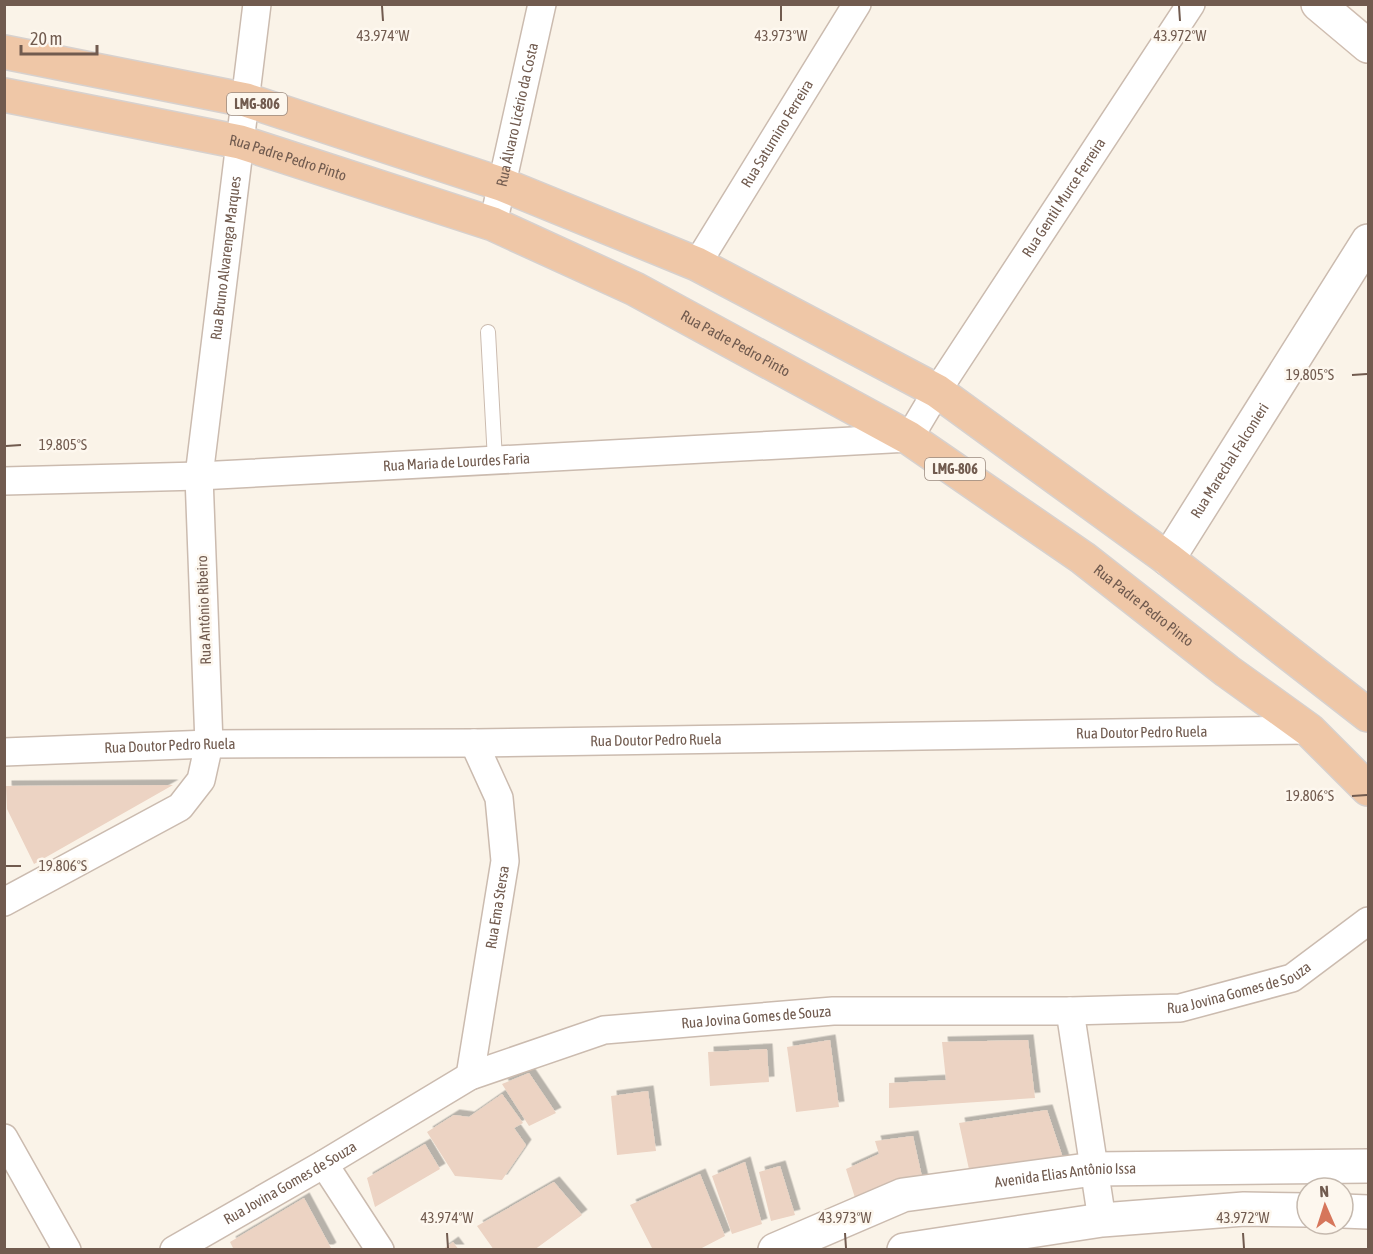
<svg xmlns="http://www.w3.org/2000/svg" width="1373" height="1254" font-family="'Asap Condensed',sans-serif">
  <defs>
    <filter id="shadow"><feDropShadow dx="5.5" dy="-5.5" stdDeviation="0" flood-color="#0004"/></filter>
  </defs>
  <rect width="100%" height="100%" fill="#faf3e8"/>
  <path fill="#ecd3c3" filter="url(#shadow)" d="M173,785L34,864L7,809L6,786Z
    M830,1040L839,1107L796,1112L787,1047Z
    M1028,1040L1035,1098L889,1108V1083L946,1080L942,1042Z
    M767,1049L769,1082L710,1086L708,1052Z
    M529,1073L556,1113L529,1126L502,1084Z
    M648,1091L656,1151L617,1155L611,1096Z
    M502,1094L523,1123L514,1128L526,1145L502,1180L455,1176L427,1132L454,1115L469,1117Z
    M1047,1110L1064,1161L970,1174L959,1123Z
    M913,1136L924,1186L856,1201L846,1169L879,1154L875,1141Z
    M425,1144L440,1169L375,1207L367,1178Z
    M745,1162L762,1224L732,1234L712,1176Z
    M780,1166L795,1215L771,1221L759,1172Z
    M700,1174L725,1236L698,1250H653L630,1205Z
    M554,1182L582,1215L534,1250H494L477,1226Z
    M304,1198L331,1248L328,1250H234L230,1242Z
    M453,1242L459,1250H442Z"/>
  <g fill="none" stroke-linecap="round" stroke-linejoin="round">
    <g stroke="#cbbbaf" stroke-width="16">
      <path id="service" d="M488,332L495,460"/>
    </g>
    <g stroke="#cbbbaf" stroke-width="30">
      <g id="minor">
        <path id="s1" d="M493,224L542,4"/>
        <path id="s2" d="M697,264L857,4"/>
        <path id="s3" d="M4,481L199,476L909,438L937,391L1191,4"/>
        <path id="s4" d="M4,752L209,744L474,743L1309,730"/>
        <path id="s5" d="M4,902L180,807L201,780L209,744L199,476L257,4"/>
        <path d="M1070,1011L1102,1220"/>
        <path id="s6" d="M470,1076L505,861L499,798L474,743"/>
        <path d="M4,1138L67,1250"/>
        <path d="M324,1164L380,1250"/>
        <path id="s7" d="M174,1250L324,1164L470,1076L604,1030L833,1011H1070L1180,1008L1292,978L1368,921"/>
      </g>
    </g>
    <g stroke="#cbbbaf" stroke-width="36">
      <g id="tertiary">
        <path id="s8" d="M1168,559L1368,241"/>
        <path d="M1343,1211L1368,1212"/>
        <path id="s9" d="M775,1250L903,1195L1094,1169L1368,1166"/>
        <path d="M904,1250L1102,1220L1244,1209L1307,1210"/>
      </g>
    </g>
    <g stroke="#cfbdb0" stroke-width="36">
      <path id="secondary" d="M1318,4L1368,46"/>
    </g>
    <g stroke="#d7d1ce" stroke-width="36">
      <g id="trunk">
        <path d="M4,52L246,100L501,184L697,264L937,391L1168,559L1368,715"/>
        <path id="s10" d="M4,95L240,142L493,224L635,289L909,438L1083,558L1227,671L1309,730L1368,789"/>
      </g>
    </g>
    <use href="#service" stroke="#fff" stroke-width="14"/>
    <use href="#minor" stroke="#fff" stroke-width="27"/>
    <use href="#tertiary" stroke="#fff" stroke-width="33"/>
    <use href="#secondary" stroke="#fff" stroke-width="33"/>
    <use href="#trunk" stroke="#efc7a7" stroke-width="33"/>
  </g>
  <path fill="none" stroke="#715b4f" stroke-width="2" d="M382,6L383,21M781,6V21M1179,6L1180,21M1352,375L1367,374M6,446L21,445M1352,796L1367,795M6,866H21M447,1233L448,1248M845,1233L846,1248M1243,1233L1244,1248"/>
  <g text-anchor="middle" stroke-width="5" stroke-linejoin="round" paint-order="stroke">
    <g fill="#fdf7ee" stroke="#9b8a7f" stroke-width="1.5">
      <rect x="227" y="93" width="60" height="22" rx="4.5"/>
      <rect x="925" y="458" width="60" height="22" rx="4.5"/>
    </g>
    <g font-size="14" font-weight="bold" fill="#715b4f">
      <text x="257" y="109">LMG-806</text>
      <text x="955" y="474">LMG-806</text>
    </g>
    <g font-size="15" fill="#715b4f" stroke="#fdf7ee">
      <text dy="5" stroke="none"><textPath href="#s1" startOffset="112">Rua Álvaro Licério da Costa</textPath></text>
      <text dy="5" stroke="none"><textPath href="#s2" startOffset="153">Rua Saturnino Ferreira</textPath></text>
      <text dy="5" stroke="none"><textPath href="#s10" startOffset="291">Rua Padre Pedro Pinto</textPath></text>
      <text dy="5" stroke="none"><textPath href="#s3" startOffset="1192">Rua Gentil Murce Ferreira</textPath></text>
      <text dy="5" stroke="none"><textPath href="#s5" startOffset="759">Rua Bruno Alvarenga Marques</textPath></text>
      <text dy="5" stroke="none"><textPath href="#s10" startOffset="777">Rua Padre Pedro Pinto</textPath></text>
      <text dy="5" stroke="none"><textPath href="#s8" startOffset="116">Rua Marechal Falconieri</textPath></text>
      <text dy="5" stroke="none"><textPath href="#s3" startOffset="453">Rua Maria de Lourdes Faria</textPath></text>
      <text dy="5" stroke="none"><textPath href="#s10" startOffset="1263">Rua Padre Pedro Pinto</textPath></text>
      <text transform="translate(204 610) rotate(-92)" y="5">Rua Antônio Ribeiro</text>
      <text dy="5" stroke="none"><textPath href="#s4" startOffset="1138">Rua Doutor Pedro Ruela</textPath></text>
      <text dy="5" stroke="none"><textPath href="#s4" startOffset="652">Rua Doutor Pedro Ruela</textPath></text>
      <text dy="5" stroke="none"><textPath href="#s4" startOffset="166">Rua Doutor Pedro Ruela</textPath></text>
      <text dy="5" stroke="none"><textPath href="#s6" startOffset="171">Rua Ema Stersa</textPath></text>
      <text dy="5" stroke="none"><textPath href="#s7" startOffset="1124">Rua Jovina Gomes de Souza</textPath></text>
      <text dy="5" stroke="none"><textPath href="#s7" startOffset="638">Rua Jovina Gomes de Souza</textPath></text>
      <text dy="5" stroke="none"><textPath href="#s9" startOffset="303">Avenida Elias Antônio Issa</textPath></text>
      <text dy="5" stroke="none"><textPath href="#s7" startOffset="134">Rua Jovina Gomes de Souza</textPath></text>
    </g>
  </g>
  <g font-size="15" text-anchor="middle" fill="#715b4f" stroke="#fdf7ee" stroke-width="5" stroke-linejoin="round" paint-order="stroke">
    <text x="383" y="41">43.974°W</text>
    <text x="781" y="41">43.973°W</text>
    <text x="1180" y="41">43.972°W</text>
    <text x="1310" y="380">19.805°S</text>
    <text x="63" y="450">19.805°S</text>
    <text x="1310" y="801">19.806°S</text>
    <text x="63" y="871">19.806°S</text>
    <text x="447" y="1223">43.974°W</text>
    <text x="845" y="1223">43.973°W</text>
    <text x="1243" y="1223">43.972°W</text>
  </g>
  <rect width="1373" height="1254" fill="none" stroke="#715b4f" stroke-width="12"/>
  <g transform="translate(1325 1206) rotate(357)"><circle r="28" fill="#fdf7ee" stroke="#c5b9ae" stroke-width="1.5"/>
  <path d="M0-4.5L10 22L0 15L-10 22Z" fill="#d6765b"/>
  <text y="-9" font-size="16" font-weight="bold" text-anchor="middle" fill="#715b4f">N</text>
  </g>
  <path d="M21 45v9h76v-9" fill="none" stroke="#715b4f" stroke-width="3"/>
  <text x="30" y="45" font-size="18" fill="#715b4f" stroke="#fdf7ee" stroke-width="4.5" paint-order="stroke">20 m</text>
</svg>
